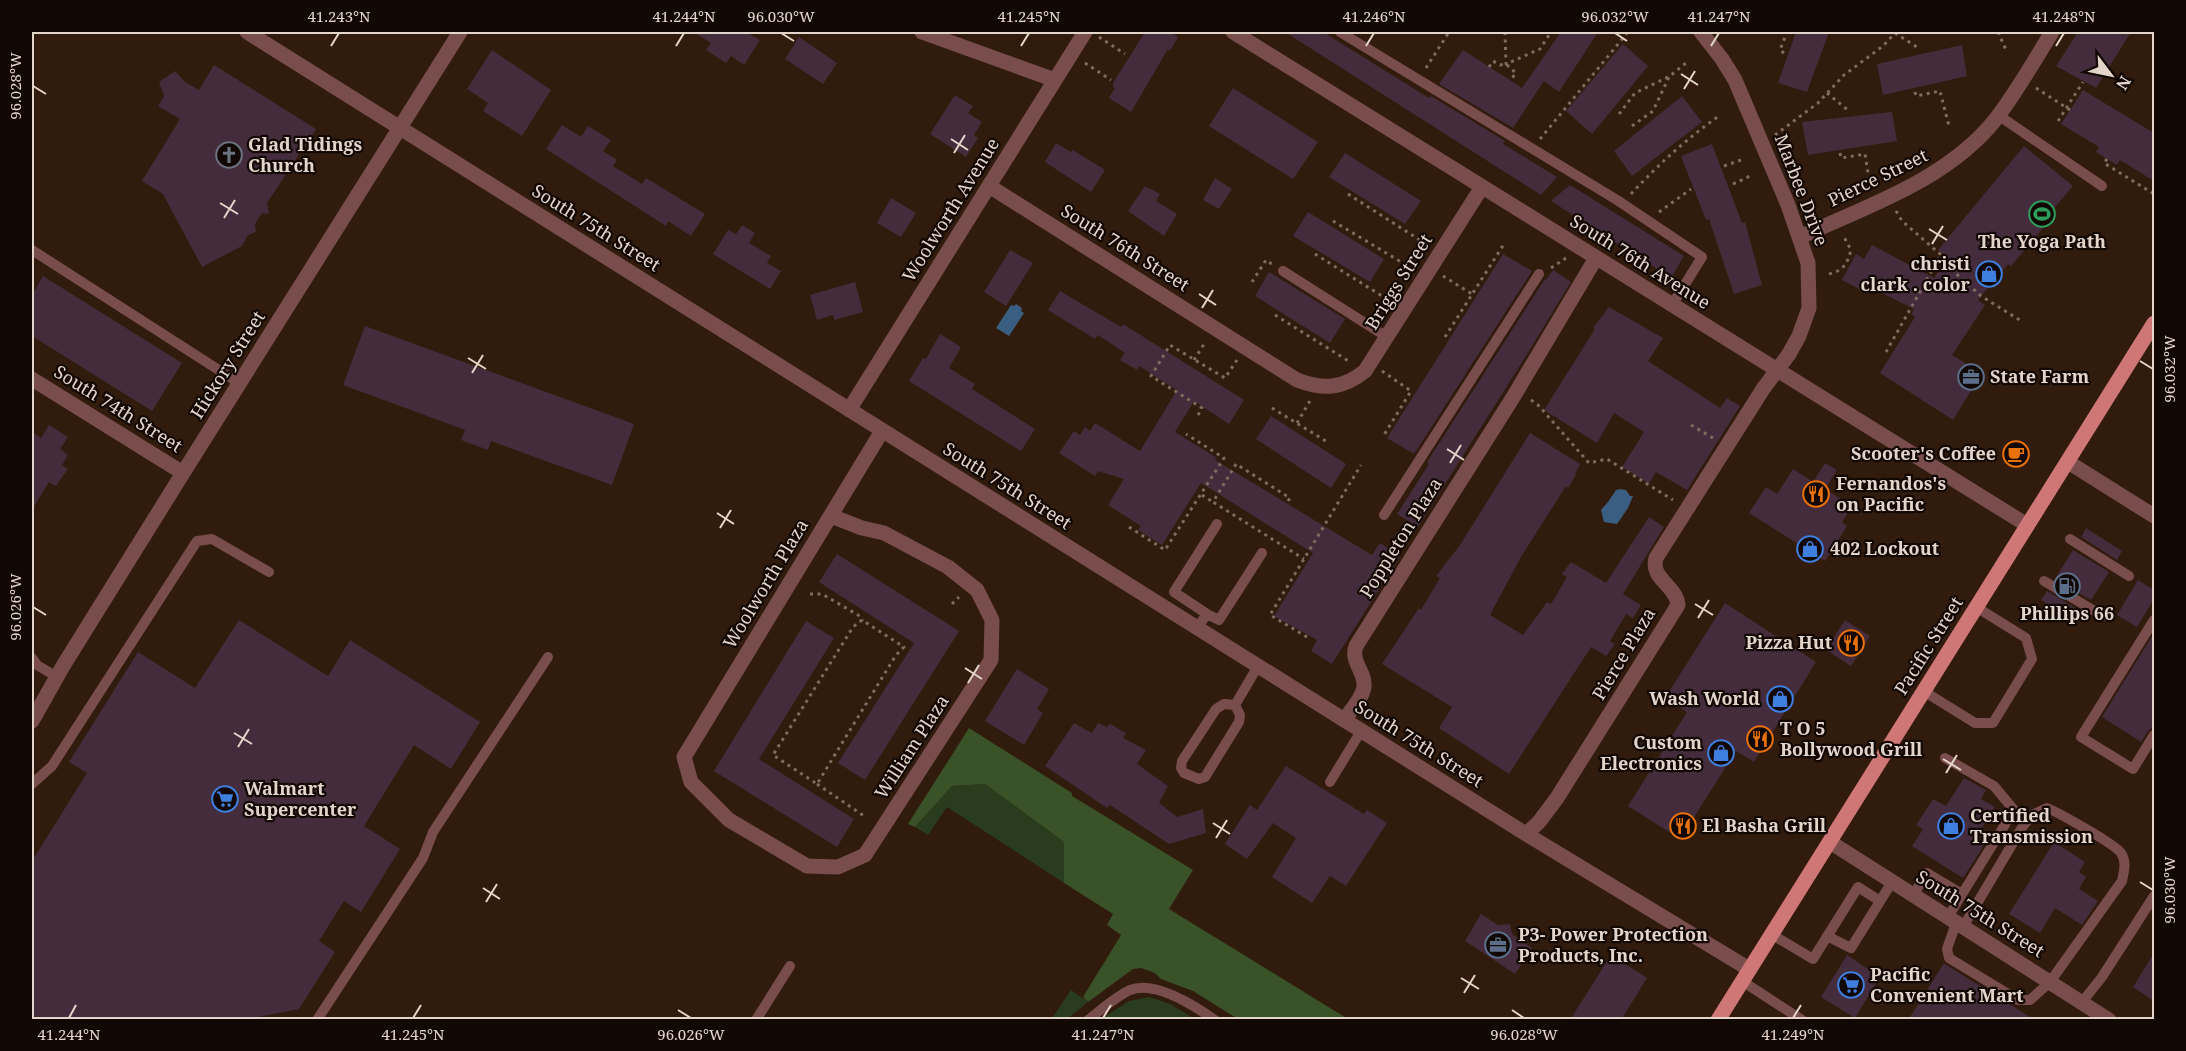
<svg xmlns="http://www.w3.org/2000/svg" width="2186" height="1051" font-family="'Noto Serif',serif">
  <rect width="100%" height="100%" fill="#311b0c"/>
  <path fill="#293c1d" d="M985,784L1064,842V883L947,807L928,835L915,827L952,786Z
    M1071,990L1088,1002L1067,1019L1051,1020Z
    M1149,997L1170,1004L1195,1019H1101L1129,1001Z"/>
  <path fill="#395228" d="M969,728L1072,793V796L1193,870L1169,909L1348,1019H1238L1193,991L1161,979L1155,973L1141,968L1133,969L1088,1002L1083,997L1121,935L1107,925L1113,914L1064,883V842L985,784L952,786L915,827L908,824Z"/>
  <path fill="#3a5e81" d="M1016,304L1022,308L1021,311L1024,313L1009,336L996,328L1011,305L1014,306Z
    M1620,489L1626,490L1630,496H1633L1628,508L1617,524L1604,522L1601,510L1608,502L1616,490Z"/>
  <path fill="#442c3c" d="M693,32H746L760,40L744,65L731,56L726,63L706,50L711,43Z
    M1145,32H1170L1178,37L1170,51L1168,49L1131,112L1109,98L1115,88L1113,87V83Z
    M1285,32H1323L1429,98L1431,96L1505,141L1503,144L1557,177L1541,195Z
    M1561,32H1598L1559,92L1544,81L1513,128L1439,84L1463,50L1522,88Z
    M1796,32H1829L1807,92L1778,83Z
    M2078,32H2131L2096,88L2056,66Z
    M799,37L837,63L823,84L785,59Z
    M1623,44L1648,66L1592,134L1566,111Z
    M1962,45L1967,76L1883,95L1877,64Z
    M492,50L551,90L522,136L483,111L488,103L467,89Z
    M214,65L316,129L267,203L269,214L262,213L255,224L256,232L248,235L242,246L202,267L163,194L142,181L180,119L158,106L164,96L159,82L175,71L185,82L199,90Z
    M1233,88L1318,142L1293,179L1209,126Z
    M2083,90L2154,133V181L2120,160L2117,165L2107,159L2096,152L2099,147L2061,124Z
    M955,95L973,106L968,113L982,122L974,135L978,138L966,157L930,134Z
    M1682,96L1702,122L1632,176L1614,151Z
    M1892,112L1897,141L1808,155L1802,122Z
    M562,125L581,137L588,126L611,140L603,151L617,160L613,166L642,184L646,178L705,214L691,236L668,221L666,226L546,149Z
    M1056,143L1071,152L1073,150L1105,170L1091,192L1045,162Z
    M1712,144L1742,223L1745,222L1762,285L1734,294L1709,219L1706,220L1681,156Z
    M2024,146L2073,186L2051,212L2054,215L2011,266L2008,264L1978,300L1985,305L1952,355L1967,364L1965,367L1980,376L1953,420L1880,373L1915,317L1911,314L1914,309L1866,285L1863,291L1842,280L1856,254L1864,259L1872,245L1934,278L1948,257L1938,250Z
    M1345,153L1421,201L1405,224L1329,177Z
    M1215,178L1232,189L1219,209L1203,200Z
    M1570,185L1684,256L1671,278L1551,201Z
    M1145,186L1160,194L1156,201L1177,214L1164,236L1128,211Z
    M891,198L916,213L901,237L877,223Z
    M1308,212L1384,259L1370,282L1293,236Z
    M742,225L755,233L749,243L771,256L767,263L781,271L770,289L713,254L728,230L736,234Z
    M1010,250L1033,263L1006,306L984,292Z
    M1503,254L1532,271L1414,454L1387,438Z
    M1553,270L1571,282L1524,359L1418,527L1397,514L1429,464L1427,462L1545,279L1546,280Z
    M1269,272L1345,319L1330,343L1255,296Z
    M43,276L182,363L152,411L32,336V295Z
    M855,282L863,312L834,320L833,315L817,320L810,295Z
    M1060,291L1121,327L1123,324L1244,400L1229,424L1194,401L1175,432L1217,458L1215,460L1372,555L1380,543L1400,556L1332,664L1311,651L1317,640L1274,616L1313,553L1201,483L1162,545L1138,530L1141,526L1108,505L1124,479L1098,471L1095,476L1059,453L1074,431L1080,435L1085,427L1090,431L1095,423L1140,451L1177,390L1139,366L1137,370L1120,360L1125,353L1098,335L1095,339L1048,310Z
    M1609,307L1663,338L1648,361L1720,408L1727,398L1740,406L1687,490L1656,472L1649,484L1622,467L1644,432L1614,413L1597,443L1544,410L1595,329L1593,328Z
    M365,326L634,424L612,485L491,441L488,450L461,440L465,430L343,385Z
    M940,334L961,347L949,368L975,384L972,389L1035,429L1021,451L909,381L923,358L926,359Z
    M1271,416L1346,464L1331,488L1256,439Z
    M49,425L68,437L60,449L68,455L62,465L68,469L56,486L49,482L32,510V432L41,438Z
    M1530,433L1580,464L1575,474L1576,475L1568,488L1566,486L1521,557L1490,615L1523,635L1547,602L1551,604L1567,577L1562,574L1571,562L1606,583L1649,517L1664,527L1623,594L1641,605L1633,618L1626,614L1610,641L1615,644L1606,656L1591,647L1509,774L1439,728L1452,707L1382,664L1419,608L1421,610L1440,578L1436,576L1460,545Z
    M1825,463L1837,470L1825,489L1852,506L1842,522L1847,526L1825,561L1749,513L1766,487L1777,494L1793,469L1813,482Z
    M2086,528L2122,551L2117,560L2081,537Z
    M2073,550L2109,572L2091,600L2055,579Z
    M837,554L959,631L865,780L838,763L914,643L819,582Z
    M2138,580L2154,590V599L2137,627L2117,615Z
    M2047,591L2084,613L2077,623L2041,600Z
    M1725,603L1816,662L1754,762L1736,751L1680,839L1628,806L1687,712L1665,698Z
    M239,620L328,676L350,640L480,722L451,769L414,745L364,826L400,849L361,912L344,901L319,941L335,952L299,1009L243,1020H40L32,1014V861L87,773L69,762L138,652L195,688Z
    M1845,620L1870,636L1851,666L1826,650Z
    M806,621L834,638L759,759L854,819L837,847L714,771Z
    M2154,633V726L2148,731L2141,742L2102,717Z
    M1017,669L1049,689L1037,709L1043,713L1024,745L985,721Z
    M1074,723L1092,733L1098,723L1107,727L1110,724L1126,733L1123,738L1146,750L1137,764L1168,786L1159,803L1177,817L1203,809L1206,833L1169,844L1110,805L1107,808L1045,766Z
    M1286,766L1364,814L1367,810L1387,823L1346,886L1330,876L1312,903L1272,877L1296,838L1273,823L1247,859L1225,844L1250,805L1257,810Z
    M1964,778L1986,790L1981,799L1995,807L1975,839L1984,845L1963,878L1912,846L1923,829L1916,825L1933,799L1946,806Z
    M2054,842L2085,862L2079,872L2086,877L2079,889L2098,901L2082,925L2055,908L2040,933L2009,914Z
    M1481,914L1498,925L1510,924L1512,934L1532,948L1515,974L1465,941Z
    M2154,953V1001L2133,987Z
    M1611,955L1647,978L1621,1020H1570Z
    M1847,955L1880,977L1855,1018L1821,997Z
    M1944,963L1945,964L2035,1020H1908Z"/>
  <g fill="none" stroke-linecap="round" stroke-linejoin="round">
    <path stroke="#7f6c5f" stroke-width="3" stroke-dasharray="3 4.5" stroke-linecap="butt" d="M1505,32L1506,64L1540,49L1551,32
      M1998,32L2006,50
      M1895,33L1920,49
      M1099,37L1125,54
      M1784,53L1780,50L1787,32
      M1085,63L1111,80
      M1489,67L1493,61L1500,65L1506,64L1516,73L1512,78
      M1426,68L1449,32
      M2036,88L2070,110
      M1915,92L1916,96L1940,91L1949,126
      M1827,93L1849,111
      M1619,114L1635,93L1670,76L1686,63
      M2058,121L2083,82
      M1632,126L1653,111L1669,77
      M1775,135L1818,103L1844,75L1883,46L1896,32
      M1540,139L1628,32
      M1840,153L1841,158L1865,154L1868,173
      M2107,159L2104,163L2154,194
      M1724,166L1741,160
      M1733,184L1750,176
      M1348,194L1426,244
      M1631,194C1658,165 1686,139 1719,116
      M1896,211L1902,221L1940,254L1939,258L1981,296L2023,322
      M1659,212L1691,189
      M1333,221L1411,268
      M1315,254L1390,301
      M1551,268L1566,258
      M1829,274C1844,270 1847,264 1851,250L1844,237
      M1443,276L1472,294
      M1252,282L1266,260L1273,265
      M1275,315L1350,362
      M1445,337L1504,244
      M1886,352L1939,258
      M1194,360L1206,341
      M1382,371L1411,391L1384,435
      M1531,400L1538,405L1589,463L1607,459L1673,500
      M1272,408L1329,443
      M1198,415L1202,408L1151,376L1170,345L1225,378L1237,360
      M1297,423L1311,399
      M1691,425L1713,438
      M1202,495L1213,502
      M1288,501L1290,498L1236,464L1213,502L1304,559
      M1129,527L1165,550L1224,458L1186,434
      M810,594H822L858,615L862,620L853,627L773,755L817,784L896,655L904,647L862,620
      M952,604L959,597
      M1307,637L1270,615L1361,465
      M817,784L864,816"/>
    <path stroke="#784d4c" stroke-width="10" d="M1340,32L1617,200L1702,257L1672,305
      M1998,115L2102,186
      M32,250L239,383
      M1283,271L1387,337
      M1384,515L1539,274
      M2070,539L2129,576
      M2044,581L2103,616
      M1207,614L1219,620L1262,553
      M2154,620L2081,737L2133,769L2154,735
      M1197,628L1207,614L1174,592L1217,524
      M32,658L37,665L57,677
      M1925,692L1975,723H1993L2032,659L2026,638L1976,607
      M1235,705L1224,704L1216,709L1182,761L1181,768L1184,773L1199,779L1205,777L1239,722L1240,715L1235,705L1258,666
      M1945,758L1994,786L2014,810L1948,917
      M1330,782L1361,731
      M32,784L52,766L197,541L212,539L269,572
      M1913,895L1927,873L1962,894
      M1956,923L1947,949L1949,958L2018,1000H2030L2050,982L2122,881C2124,871 2127,862 2121,853C2115,844 2059,813 2047,808L2032,815L2023,826L1963,927
      M1771,934L1813,959L1858,887L1880,901
      M1827,936L1851,948L1892,882
      M1742,981L1802,1020
      M2082,1002L2102,977L2154,896
      M317,1020L423,858L433,832L548,657
      M756,1020L790,966
      M1088,1020C1101,1010 1115,997 1130,990C1155,980 1195,1006 1215,1020"/>
    <path stroke="#784d4c" stroke-width="15" d="M247,32L1526,834L1749,969
      M922,32L1055,80
      M1233,32L2027,525
      M989,186L1297,380C1323,390 1343,389 1365,371L1482,187
      M1800,237C1867,206 1947,180 1995,120C2016,93 2034,61 2052,32
      M32,379L183,473
      M849,410L1085,32
      M2068,462L2154,516
      M831,516L862,528L884,533L948,567L977,590L992,620L991,660L865,855L838,867L807,866L729,820L691,782L684,757L882,431
      M1344,720C1351,710 1362,699 1364,687C1366,673 1350,661 1356,646L1512,399L1596,258
      M32,721L63,666L183,473L460,32
      M1526,834L1539,822L1557,798L1678,605C1676,585 1650,579 1656,558L1763,389L1789,354L1799,336L1809,308L1808,263L1788,205L1735,80L1722,59L1701,32
      M1830,842L2109,1020"/>
    <path stroke="#cf7677" stroke-width="15" d="M1718,1020L2154,323"/>
  </g>
  <path fill="none" stroke="#e4d5cb" stroke-width="2" d="M781,33L794,41M1615,33L1627,41M331,46L339,33M676,46L684,33M1021,46L1029,33M1366,46L1374,33M1711,46L1719,33M2056,46L2064,33M1681,74L1698,85M33,86L46,94M1684,89L1695,71M951,139L968,150M954,153L965,135M220,203L238,214M224,218L235,200M1929,229L1947,240M1932,244L1943,226M1199,294L1216,305M1202,308L1213,290M468,358L486,369M2140,361L2153,369M472,373L483,355M1447,449L1464,460M1450,463L1461,445M717,513L734,524M720,528L731,510M1695,604L1713,615M33,607L46,615M1698,618L1709,600M965,668L982,679M968,683L979,665M234,733L252,744M238,747L249,729M1943,759L1961,770M1946,773L1957,755M1213,823L1230,834M1216,838L1227,820M2140,882L2153,890M483,888L500,899M486,902L497,884M1461,978L1479,989M1464,993L1475,975M678,1010L691,1018M1512,1010L1524,1018M69,1018L76,1005M413,1018L421,1005M1103,1018L1111,1005M1793,1018L1801,1005"/>
  <defs>
    <g id="church-ring" transform="scale(1.35)"><circle r="9.5" fill="#110804" stroke="#6b7280" stroke-width="1.5"/><path d="M-1.2-6h2.4v3.5h3.3v2.4h-3.3V6h-2.4V-.1h-3.3v-2.4h3.3Z" fill="#6b7280"/></g>
    <g id="stadium-ring" transform="scale(1.35)"><circle r="9.5" fill="#110804" stroke="#2e9e5b" stroke-width="1.5"/><path d="M0-5a6.5 5 0 1 0 0 10a6.5 5 0 1 0 0-10ZM-3.5-1.8h7v3.6h-7Z" fill="#2e9e5b"/></g>
    <g id="shop-ring" transform="scale(1.35)"><circle r="9.5" fill="#110804" stroke="#3f7fe0" stroke-width="1.5"/><path d="M-5-2.5h2.3a2.7 3.5 0 0 1 5.4 0H5L5.5 6h-11ZM-1.5-2.5h3a1.5 2.3 0 0 0-3 0Z" fill="#3f7fe0"/></g>
    <g id="office-ring" transform="scale(1.35)"><circle r="9.5" fill="#110804" stroke="#5c6f8a" stroke-width="1.5"/><path d="M-6-3h4V-5.5h4V-3h4V5H-6ZM-1-4.5V-3h2v-1.5ZM-6 0V1H6V0Z" fill="#5c6f8a"/></g>
    <g id="cafe-ring" transform="scale(1.35)"><circle r="9.5" fill="#110804" stroke="#e8710a" stroke-width="1.5"/><path d="M-5.5-4.5H6V0H3Q3 3.5 0 3.5H-2.5Q-5.5 3.5-5.5 0ZM3-3.2v2h1.7v-2ZM-6 4.5H4V6H-6Z" fill="#e8710a"/></g>
    <g id="restaurant-ring" transform="scale(1.35)"><circle r="9.5" fill="#110804" stroke="#e8710a" stroke-width="1.5"/><path d="M-5-6h1v4h1v-4h1v4h1v-4h1v5L-1.5 .5V6h-2V.5L-5-1ZM5-6V6H3V1.5H1.5Q1.5-4 5-6Z" fill="#e8710a"/></g>
    <g id="fuel-ring" transform="scale(1.35)"><circle r="9.5" fill="#110804" stroke="#5c6f8a" stroke-width="1.5"/><path d="M-5.5-6h7V0h2V4h1.3V-2.5L3-4.5l.8-.8L6-3V5H2.5V1h-1V6h-7ZM-4.2-4.7v3.2H.2V-4.7Z" fill="#5c6f8a"/></g>
    <g id="supermarket-ring" transform="scale(1.35)"><circle r="9.5" fill="#110804" stroke="#3f7fe0" stroke-width="1.5"/><path d="M-6-5.5h2.5l.6 2H6L4.5 2H-2.5L-4.4-4H-6ZM-1.5 3.2a1.3 1.3 0 1 0 .1 0ZM3 3.2a1.3 1.3 0 1 0 .1 0Z" fill="#3f7fe0"/></g>
  </defs>
  <g fill-rule="evenodd">
    <use href="#church-ring" x="229" y="155"/>
    <use href="#stadium-ring" x="2042" y="214"/>
    <use href="#shop-ring" x="1989" y="274"/>
    <use href="#office-ring" x="1971" y="377"/>
    <use href="#cafe-ring" x="2016" y="454"/>
    <use href="#restaurant-ring" x="1816" y="494"/>
    <use href="#shop-ring" x="1810" y="549"/>
    <use href="#fuel-ring" x="2067" y="586"/>
    <use href="#restaurant-ring" x="1851" y="643"/>
    <use href="#shop-ring" x="1780" y="699"/>
    <use href="#restaurant-ring" x="1760" y="739"/>
    <use href="#shop-ring" x="1721" y="753"/>
    <use href="#supermarket-ring" x="225" y="799"/>
    <use href="#restaurant-ring" x="1683" y="826"/>
    <use href="#shop-ring" x="1951" y="826"/>
    <use href="#office-ring" x="1498" y="945"/>
    <use href="#supermarket-ring" x="1851" y="985"/>
  </g>
  <g text-anchor="middle" stroke-width="4.5" stroke-linejoin="round" paint-order="stroke">
    <g font-size="18" font-weight="bold" fill="#e4d5cb" stroke="#110804" text-anchor="start">
      <text x="248" y="151">Glad Tidings<tspan x="248" dy="21">Church</tspan></text>
      <text x="2042" y="248" text-anchor="middle">The Yoga Path</text>
      <text x="1970" y="270" text-anchor="end">christi<tspan x="1970" dy="21">clark . color</tspan></text>
      <text x="1990" y="383">State Farm</text>
      <text x="1996" y="460" text-anchor="end">Scooter's Coffee</text>
      <text x="1836" y="490">Fernandos's<tspan x="1836" dy="21">on Pacific</tspan></text>
      <text x="1830" y="555">402 Lockout</text>
      <text x="2067" y="620" text-anchor="middle">Phillips 66</text>
      <text x="1832" y="649" text-anchor="end">Pizza Hut</text>
      <text x="1760" y="705" text-anchor="end">Wash World</text>
      <text x="1780" y="735">T O 5<tspan x="1780" dy="21">Bollywood Grill</tspan></text>
      <text x="1702" y="749" text-anchor="end">Custom<tspan x="1702" dy="21">Electronics</tspan></text>
      <text x="244" y="795">Walmart<tspan x="244" dy="21">Supercenter</tspan></text>
      <text x="1970" y="822">Certified<tspan x="1970" dy="21">Transmission</tspan></text>
      <text x="1702" y="832">El Basha Grill</text>
      <text x="1518" y="941">P3- Power Protection<tspan x="1518" dy="21">Products, Inc.</tspan></text>
      <text x="1870" y="981">Pacific<tspan x="1870" dy="21">Convenient Mart</tspan></text>
    </g>
    <g font-size="18" fill="#e4d5cb" stroke="#110804">
      <text transform="translate(1878 178) rotate(-26)" y="6">Pierce Street</text>
      <text transform="translate(1801 190) rotate(69)" y="6">Marbee Drive</text>
      <text transform="translate(951 210) rotate(-58)" y="6">Woolworth Avenue</text>
      <text transform="translate(596 228) rotate(32)" y="6">South 75th Street</text>
      <text transform="translate(1125 248) rotate(32)" y="6">South 76th Street</text>
      <text transform="translate(1640 262) rotate(32)" y="6">South 76th Avenue</text>
      <text transform="translate(1399 282) rotate(-58)" y="6">Briggs Street</text>
      <text transform="translate(228 365) rotate(-58)" y="6">Hickory Street</text>
      <text transform="translate(118 409) rotate(32)" y="6">South 74th Street</text>
      <text transform="translate(1007 486) rotate(32)" y="6">South 75th Street</text>
      <text transform="translate(1401 538) rotate(-58)" y="6">Poppleton Plaza</text>
      <text transform="translate(766 584) rotate(-59)" y="6">Woolworth Plaza</text>
      <text transform="translate(1929 646) rotate(-58)" y="6">Pacific Street</text>
      <text transform="translate(1624 654) rotate(-59)" y="6">Pierce Plaza</text>
      <text transform="translate(1419 744) rotate(32)" y="6">South 75th Street</text>
      <text transform="translate(912 747) rotate(-57)" y="6">William Plaza</text>
      <text transform="translate(1980 914) rotate(32)" y="6">South 75th Street</text>
    </g>
  </g>
  <rect width="2186" height="1051" fill="none" stroke="#110804" stroke-width="66"/>
  <g transform="translate(2111 75) rotate(122)" stroke="#110804" stroke-width="4.5" paint-order="stroke">
  <path d="M0-4.5L10 22L0 15L-10 22Z" fill="#e4d5cb"/>
  <text y="-9" font-size="16" font-weight="bold" text-anchor="middle" fill="#e4d5cb">N</text>
  </g>
  <rect x="33" y="33" width="2120" height="985" fill="none" stroke="#e4d5cb" stroke-width="2"/>
  <g font-size="15" text-anchor="middle" fill="#e4d5cb">
    <text x="339" y="22">41.243°N</text>
    <text x="684" y="22">41.244°N</text>
    <text x="781" y="22">96.030°W</text>
    <text x="1029" y="22">41.245°N</text>
    <text x="1374" y="22">41.246°N</text>
    <text x="1615" y="22">96.032°W</text>
    <text x="1719" y="22">41.247°N</text>
    <text x="2064" y="22">41.248°N</text>
    <text transform="translate(16 86) rotate(-90)" y="5">96.028°W</text>
    <text transform="translate(2170 369) rotate(-90)" y="5">96.032°W</text>
    <text transform="translate(16 607) rotate(-90)" y="5">96.026°W</text>
    <text transform="translate(2170 890) rotate(-90)" y="5">96.030°W</text>
    <text x="69" y="1040">41.244°N</text>
    <text x="413" y="1040">41.245°N</text>
    <text x="691" y="1040">96.026°W</text>
    <text x="1103" y="1040">41.247°N</text>
    <text x="1524" y="1040">96.028°W</text>
    <text x="1793" y="1040">41.249°N</text>
  </g>
</svg>
